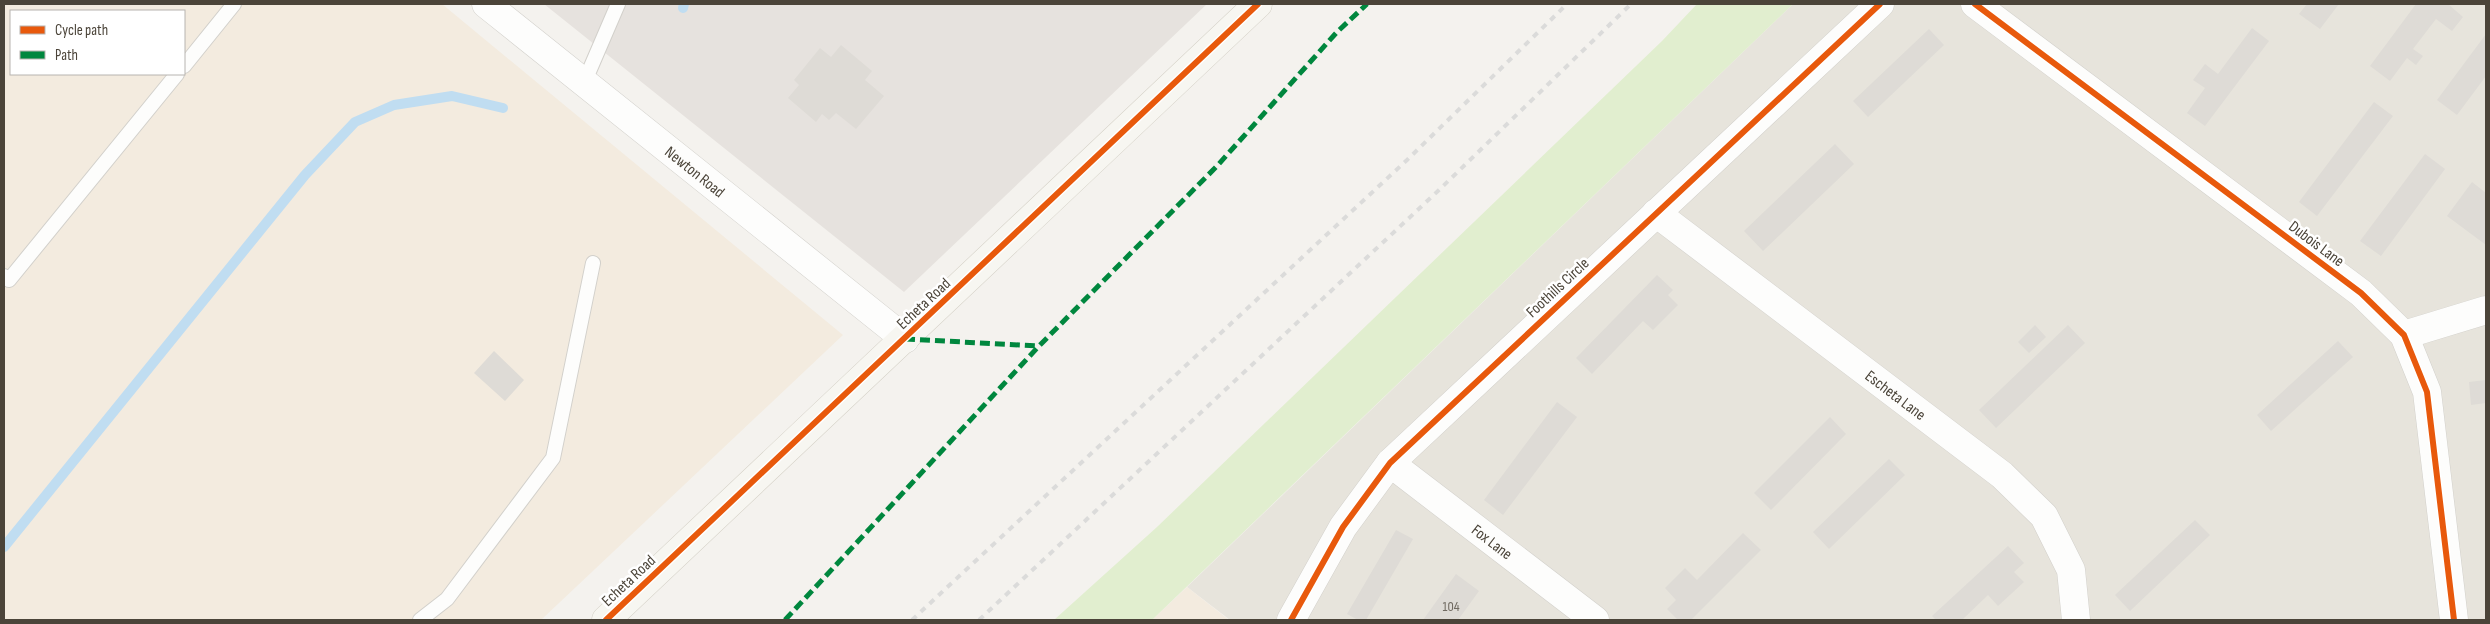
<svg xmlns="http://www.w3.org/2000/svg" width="2490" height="624" font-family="'Sofia Sans Condensed',sans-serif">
  <rect width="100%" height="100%" fill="#f4f2ee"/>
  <path fill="#e7e4dc" d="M1793,4H2486V620H1230L1187,587Z"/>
  <path fill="#f3ebdf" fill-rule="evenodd" d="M4,4H442L843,335L541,620H4ZM11,11H184V74H11Z
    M1187,587L1229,620H1152Z"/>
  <path fill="#e6e2de" d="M544,4H1207L904,292Z"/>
  <path fill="#e1eecf" d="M1697,4H1793L1152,620H1054L1157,527L1662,41Z"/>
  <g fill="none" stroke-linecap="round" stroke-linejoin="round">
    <path stroke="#c0ddf1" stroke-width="10" d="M683,8L684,4
      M4,547L305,175L355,122L394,105L452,96L503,108"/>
  </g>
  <path fill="#dedbd6" d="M2307,4H2339L2320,29L2299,14Z
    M2416,4H2448L2463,17L2452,31L2436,19L2413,49L2423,56L2416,65L2407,58L2390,81L2370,66Z
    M2252,28L2269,41L2205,126L2187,113L2205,88L2193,80L2205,64L2218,74Z
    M1929,29L1944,45L1868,117L1853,101Z
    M2486,34V76L2457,115L2437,100Z
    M841,45L872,71L865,80L884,96L856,129L836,113L829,120L822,114L816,122L788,98L799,85L794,80L820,48L831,57Z
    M2374,102L2393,116L2317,216L2299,202Z
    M1835,144L1854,164L1763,251L1744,231Z
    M2425,154L2445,169L2381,256L2360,241Z
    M2472,182L2486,193V245L2447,216Z
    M1657,275L1673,290L1668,295L1678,305L1653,330L1643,321L1592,374L1576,358Z
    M2035,325L2046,337L2029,353L2018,342Z
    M2068,325L2085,343L1996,428L1979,410Z
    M2338,341L2353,357L2271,431L2257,415Z
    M494,351L524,380L505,401L474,373Z
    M2486,380V403L2471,405L2469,382Z
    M1557,402L1577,417L1503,515L1484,500Z
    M1830,417L1846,434L1771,510L1754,493Z
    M1889,459L1905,475L1829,549L1813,532Z
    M2195,520L2210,535L2130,611L2115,595Z
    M1396,530L1413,539L1366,620H1358L1347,614Z
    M1743,533L1761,550L1691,620H1678L1667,609L1676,600L1665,588L1685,568L1697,580Z
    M2008,546L2024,563L2014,572L2024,582L1998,606L1988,595L1962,620H1936L1932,616Z
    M1456,574L1479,591L1458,620H1423Z"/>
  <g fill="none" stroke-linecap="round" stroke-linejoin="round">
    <g stroke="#d2d0cb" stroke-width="16">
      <path id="lane" d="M184,66L234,4
        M584,83L618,4
        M4,276L9,280L177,74
        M420,620L447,599L553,458L593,263"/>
    </g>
    <g stroke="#d2d0cb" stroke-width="29">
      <g id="street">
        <path id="s1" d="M486,4L905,339"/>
        <path d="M1975,4L2361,293L2404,335L2427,392L2454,620"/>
        <path id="s2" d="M1656,213L2002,475L2044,516L2071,570L2076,620"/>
        <path d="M2404,335L2486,310"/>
        <path id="s3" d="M1390,463L1595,620"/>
        <path d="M1291,620L1343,527L1390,463L1880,4"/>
      </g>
    </g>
    <g stroke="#d3cfc5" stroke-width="29">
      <path id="secondary" d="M606,620L1258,4"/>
    </g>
    <use href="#lane" stroke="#fdfdfc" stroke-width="14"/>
    <use href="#street" stroke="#fdfdfc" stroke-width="28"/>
    <use href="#secondary" stroke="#f7f6f1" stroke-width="28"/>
    <path stroke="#dbdbda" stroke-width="4" stroke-dasharray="6 6" stroke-linecap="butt" d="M912,620L1407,160L1567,4
      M979,620L1439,190L1631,4"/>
    <path stroke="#00873e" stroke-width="5" stroke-dasharray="10 5" stroke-linecap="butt" d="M905,339L1039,346
      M785,620L1039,346L1217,166L1337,32L1367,4"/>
    <g stroke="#fff" stroke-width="9">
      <path id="cycleway" d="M1975,4L2361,293L2404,335L2427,392L2454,620
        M606,620L1258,4
        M1291,620L1343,527L1390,463L1880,4"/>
    </g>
    <use href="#cycleway" stroke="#e8590c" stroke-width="6"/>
  </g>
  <g text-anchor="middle" stroke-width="5" stroke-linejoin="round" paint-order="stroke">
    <g font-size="14" fill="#706a61">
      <text x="1451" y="611">104</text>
    </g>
    <g font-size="16" fill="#4b4439" stroke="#fff">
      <text dy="6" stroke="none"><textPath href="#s1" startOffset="268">Newton Road</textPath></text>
      <text transform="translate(2317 243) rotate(37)" y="6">Dubois Lane</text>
      <text transform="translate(1557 287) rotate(-43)" y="6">Foothills Circle</text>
      <text transform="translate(923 303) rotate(-43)" y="6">Echeta Road</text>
      <text dy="6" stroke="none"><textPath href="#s2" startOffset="301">Escheta Lane</textPath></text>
      <text dy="6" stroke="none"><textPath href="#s3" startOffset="129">Fox Lane</textPath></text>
      <text transform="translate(628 580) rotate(-43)" y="6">Echeta Road</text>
    </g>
  </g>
  <rect width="2490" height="624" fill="none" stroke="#4b4439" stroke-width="10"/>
  <rect x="10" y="10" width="175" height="65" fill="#ffffff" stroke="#b7b4b0"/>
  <rect x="20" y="26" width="25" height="8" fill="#e8590c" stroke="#b7b4b0"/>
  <text x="55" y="35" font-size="15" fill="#4b4439">Cycle path</text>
  <rect x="20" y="51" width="25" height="8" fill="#00873e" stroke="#b7b4b0"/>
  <text x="55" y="60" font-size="15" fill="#4b4439">Path</text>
</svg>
